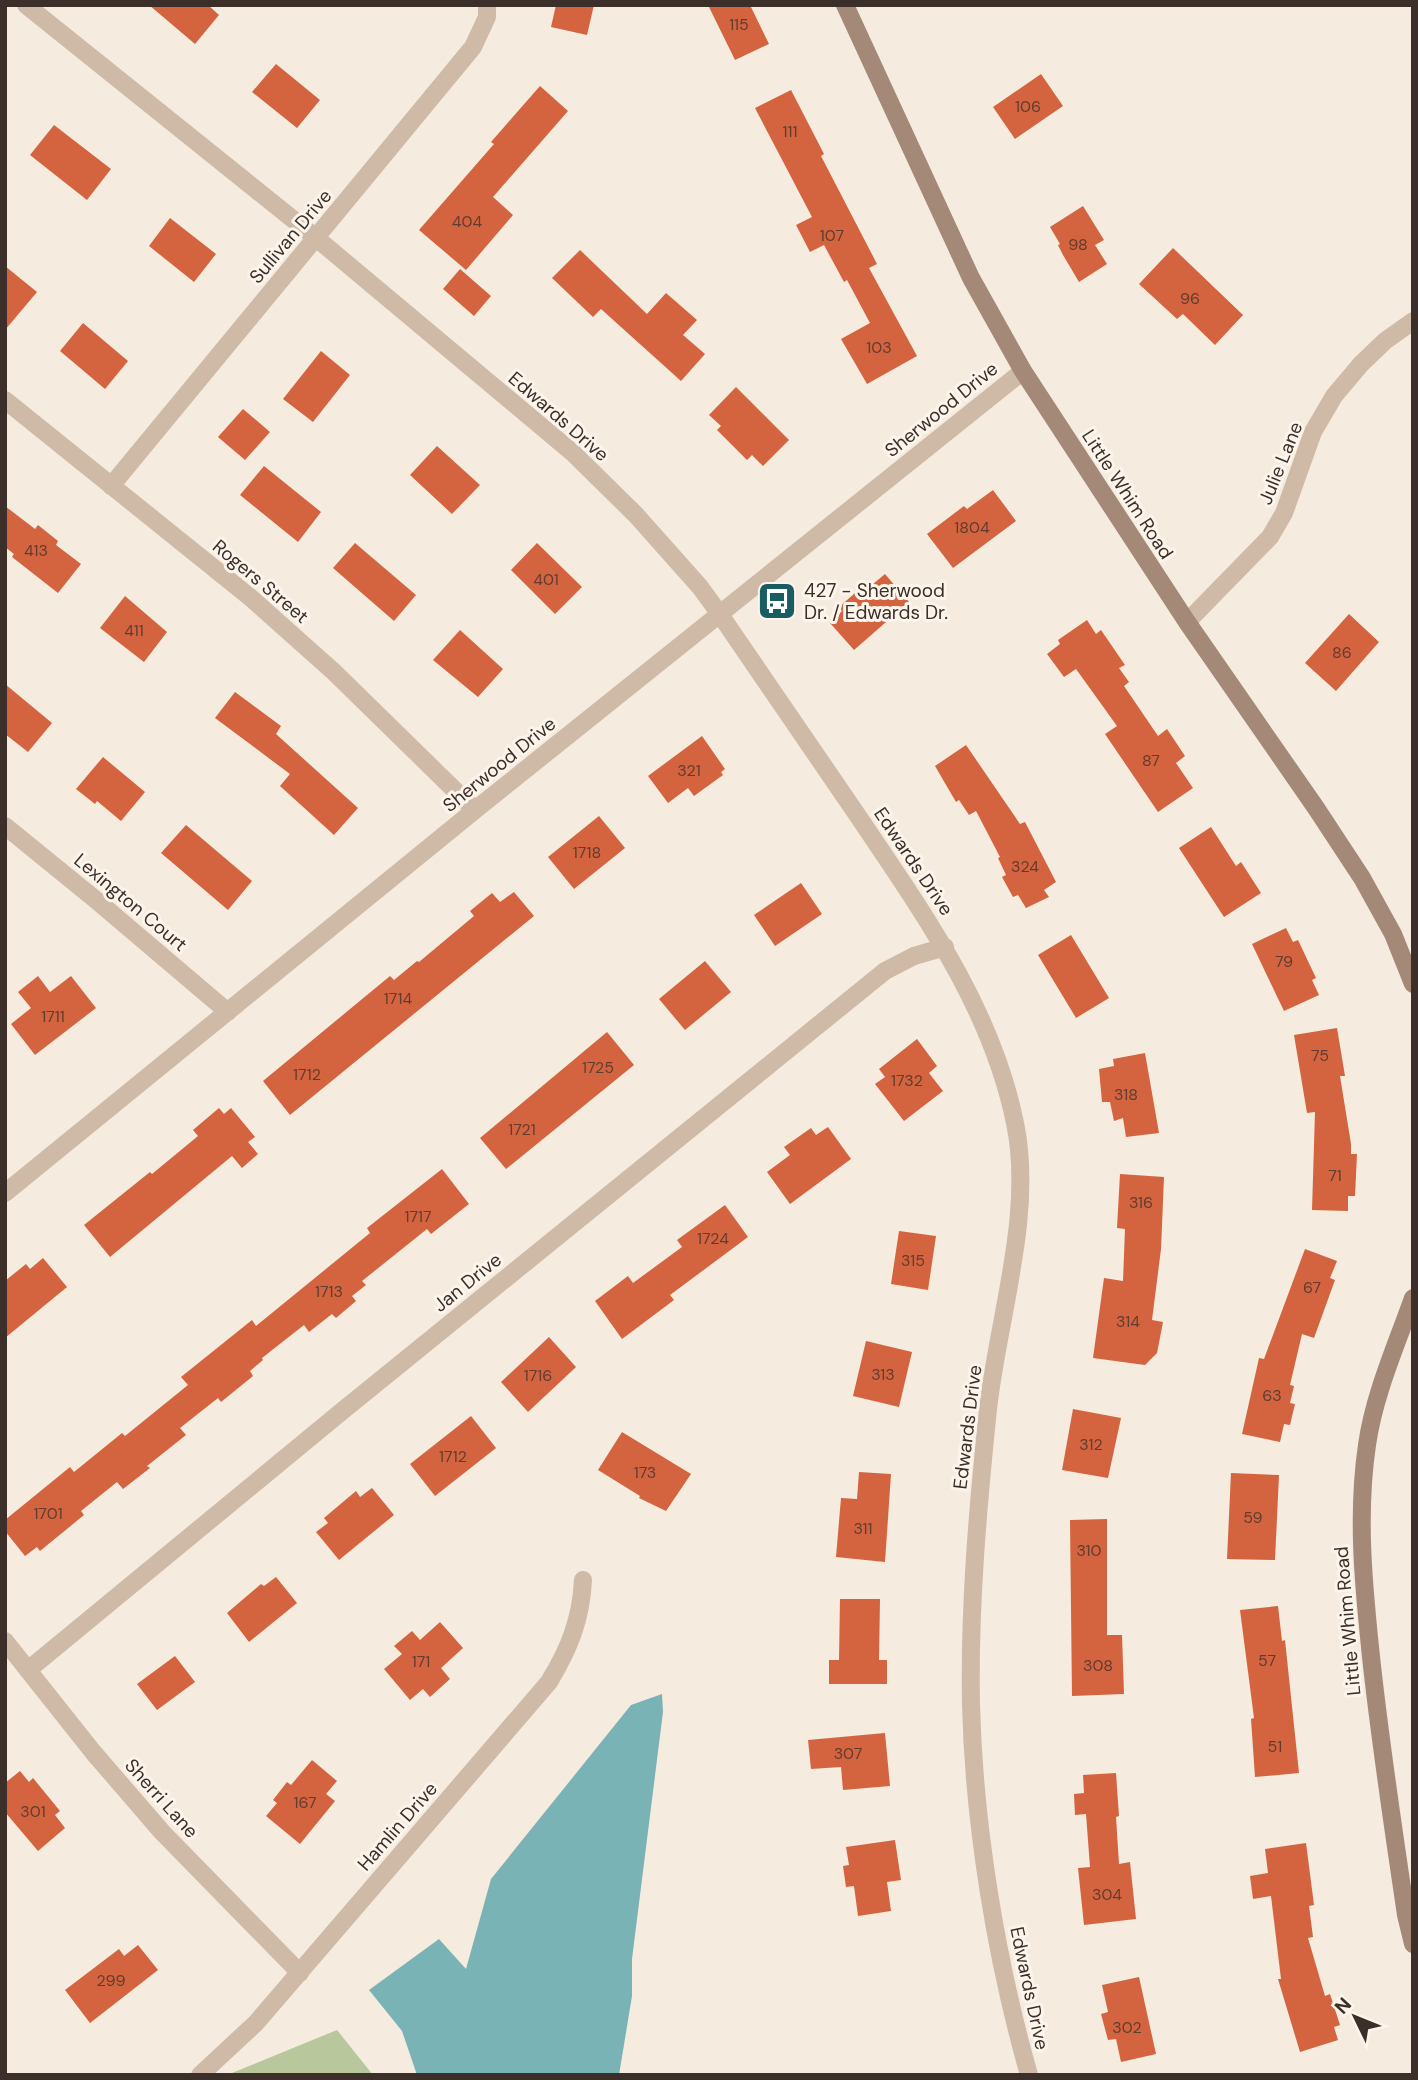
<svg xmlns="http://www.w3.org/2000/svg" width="1418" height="2080" font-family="'DM Sans',sans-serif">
  <rect width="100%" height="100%" fill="#f5ebde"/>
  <path fill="#b8c79c" d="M337,2030L373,2075H227Z"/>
  <path fill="#7ab3b6" d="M662,1694L663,1712L632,1959V1996L619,2075H417L402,2031L369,1990L439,1939L466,1969L491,1879L631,1705Z"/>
  <path fill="#d3643f" d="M149,5H208L219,15L195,44Z
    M556,5H594L587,35L551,27Z
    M708,5H750L769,44L735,60Z
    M276,64L320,100L297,128L252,92Z
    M1041,74L1063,106L1015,139L993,107Z
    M540,86L568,111L493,197L513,215L466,270L419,230L494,144L491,142Z
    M791,90L824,154L821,156L877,264L869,268L917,356L867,384L841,339L870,323L847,280L844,282L824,245L810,252L796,225L812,217L755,108Z
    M54,125L111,169L87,200L30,155Z
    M1083,206L1104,240L1095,245L1107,264L1079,282L1063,255L1058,245L1060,244L1050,227Z
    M170,218L216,254L194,282L149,246Z
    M1173,248L1243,315L1215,345L1183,314L1177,319L1139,284Z
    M580,250L647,314L666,293L697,320L683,335L705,354L681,381L601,309L593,317L552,278Z
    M5,266L37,292L5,330Z
    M460,269L491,296L474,316L443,289Z
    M83,323L128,361L105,389L60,351Z
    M321,351L350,375L313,422L283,399Z
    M736,387L789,440L763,466L752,455L747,460L717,430L721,426L709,415Z
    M243,409L270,432L245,460L218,437Z
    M437,446L480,485L452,514L410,475Z
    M264,466L321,512L298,542L240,495Z
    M993,490L1016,521L953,568L927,534L964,506L967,509Z
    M5,506L35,529L38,525L58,541L56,545L81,564L58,593L12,557L14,554L5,547Z
    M355,543L416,595L394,621L333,568Z
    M537,543L582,587L555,614L511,570Z
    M885,574L909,602L854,650L830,623L842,611L839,607L870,580L873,584Z
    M125,596L167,632L144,662L100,628Z
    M1349,614L1379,642L1336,691L1305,663Z
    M1087,620L1096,634L1101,630L1125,665L1119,668L1129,682L1124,686L1158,736L1167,729L1185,756L1176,763L1193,788L1158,812L1105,734L1117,726L1076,669L1064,677L1047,654L1060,644L1058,640Z
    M460,630L503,669L478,697L433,660Z
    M5,684L52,723L28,752L5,734Z
    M235,692L281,726L276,734L358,808L334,835L280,786L290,774L215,718Z
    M702,736L725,769L721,772L723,775L694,796L688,788L668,803L648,776Z
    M966,745L1020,824L1025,822L1056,882L1044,890L1049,897L1026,908L1018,895L1013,897L1002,877L1006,875L998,858L1000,857L976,811L969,815L959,800L956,802L935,766Z
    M103,757L145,792L121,821L97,801L95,804L76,789Z
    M599,816L625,848L574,889L548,857Z
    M186,825L252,881L228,910L161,853Z
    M1211,827L1236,866L1241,862L1261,893L1224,917L1179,848Z
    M801,883L822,914L775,946L754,915Z
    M514,892L534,916L290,1115L263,1081L390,976L394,980L417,961L419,962L474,916L470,911L492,893L500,902Z
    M1286,928L1293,942L1298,940L1316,978L1312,980L1319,995L1284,1011L1252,944Z
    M1071,935L1109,998L1076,1018L1038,955Z
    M705,961L731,992L685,1030L659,999Z
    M38,976L50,992L71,976L96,1008L35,1055L11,1024L31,1008L18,992Z
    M1337,1028L1345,1076H1340L1351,1144V1154H1357L1355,1196H1348V1211L1312,1210L1315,1112L1307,1113L1294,1035Z
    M607,1032L634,1065L506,1169L480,1138Z
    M917,1039L937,1066L929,1073L943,1091L904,1121L875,1084L885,1077L879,1069Z
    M1145,1053L1159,1133L1126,1137L1123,1118L1114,1121L1110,1102H1102L1099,1069L1114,1066L1113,1059Z
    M219,1108L224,1114L231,1108L255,1137L248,1142L258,1154L242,1168L232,1156L110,1257L84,1225L150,1172L152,1174L198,1136L193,1130Z
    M828,1127L851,1159L790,1204L767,1172L790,1155L784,1147L811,1128L816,1135Z
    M442,1169L469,1204L431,1234L427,1229L362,1281L366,1285L352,1296L356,1301L336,1318L332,1314L309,1332L304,1325L262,1358L263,1360L250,1371L253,1376L221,1402L218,1398L180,1428L186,1435L147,1466L150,1468L123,1489L117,1482L81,1511L84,1515L40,1551L37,1547L25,1556L5,1531V1520L70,1467L74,1472L122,1433L125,1436L188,1385L181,1377L252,1320L256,1326L370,1233L367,1228Z
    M1120,1174L1164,1177L1161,1249L1152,1320L1163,1322L1157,1353L1145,1365L1093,1358L1104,1278L1123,1281L1125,1229L1117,1228Z
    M725,1205L748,1237L670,1295L674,1300L622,1339L595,1301L628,1276L633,1283L682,1247L677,1240Z
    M899,1231L936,1236L928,1290L891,1284Z
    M1305,1249L1337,1261L1330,1278L1335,1280L1314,1338L1302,1334L1290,1385L1294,1386L1290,1403L1295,1404L1290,1425L1284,1424L1280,1442L1242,1434L1259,1358L1264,1359Z
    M43,1258L67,1287L5,1338V1281L26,1264L30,1269Z
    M549,1337L576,1367L528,1412L501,1382Z
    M866,1341L912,1352L899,1407L853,1396Z
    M1073,1409L1121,1418L1108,1478L1062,1470Z
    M471,1416L496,1448L435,1496L410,1464Z
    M622,1432L691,1474L666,1511L639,1498L640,1496L598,1470Z
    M859,1472L891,1474L885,1562L836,1557L841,1498L857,1499Z
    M1231,1473L1279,1475L1275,1560L1227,1559Z
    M372,1488L394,1515L339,1560L316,1532L328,1523L324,1518L356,1491L360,1497Z
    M1107,1519V1635H1122L1124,1694L1072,1696L1070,1520Z
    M276,1577L297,1603L249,1642L227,1613L261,1584L264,1586Z
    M840,1599H880L879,1660H887V1684H829V1660H839Z
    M1278,1606L1282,1641L1285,1640L1299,1773L1255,1777L1251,1719L1254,1718L1240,1610Z
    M440,1622L463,1648L441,1668L450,1679L430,1697L423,1689L410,1700L384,1669L402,1654L394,1646L412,1631L420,1640Z
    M175,1656L195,1682L157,1710L137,1684Z
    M885,1733L890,1786L843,1790L841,1767L811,1769L808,1740Z
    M312,1760L337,1781L326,1794L335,1801L300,1844L266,1816L277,1803L273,1800L287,1782L291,1785Z
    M20,1771L29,1782L33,1778L60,1811L55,1815L65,1828L38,1851L5,1812V1783Z
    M1116,1773L1119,1816L1116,1817L1119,1864L1130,1862L1136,1919L1084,1925L1078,1868L1090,1867L1086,1814L1075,1815L1074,1794L1084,1793L1083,1775Z
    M895,1840L901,1880L887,1882L891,1911L858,1916L854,1886L846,1887L843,1866L849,1865L846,1847Z
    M1306,1843L1314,1905L1309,1906L1313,1937L1308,1938L1325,1996L1330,1994L1340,2025L1334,2027L1338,2040L1300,2052L1278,1979H1281L1271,1896L1253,1899L1250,1876L1268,1873L1265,1849Z
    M138,1945L158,1970L90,2023L65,1990L119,1949L124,1956Z
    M1139,1977L1156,2054L1121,2062L1116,2039L1108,2040L1101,2014L1108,2012L1102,1985Z"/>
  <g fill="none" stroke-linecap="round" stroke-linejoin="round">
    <path stroke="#cfbaa8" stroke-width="18" d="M26,5L315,237L573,453L636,515L700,587L719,613C766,682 813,750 860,819C924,914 992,1009 1015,1123C1034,1214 998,1318 988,1409C978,1507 969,1606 971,1705C974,1825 996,1959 1029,2075
      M5,400L251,598L334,672L475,810
      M111,486L473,47L487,17V5
      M1187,622L1270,537L1284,513L1313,432L1334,396L1361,364L1385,341L1413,321
      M5,826L96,900L228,1012
      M5,1193L475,810L1023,371
      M5,1641L93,1752L162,1832L300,1973
      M28,1670L341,1412L885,971L914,956L945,947
      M200,2075L256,2023L549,1682C569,1649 581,1620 583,1580"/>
    <path stroke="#a48979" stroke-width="18" d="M845,5L971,278L1023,371L1187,622L1316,808L1362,878L1393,934L1413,984
      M1413,1298C1396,1346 1374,1395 1367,1445C1357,1513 1363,1579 1370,1647C1379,1736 1393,1826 1406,1915L1413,1944"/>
  </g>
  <defs>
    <g id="bus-square" transform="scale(2.0125)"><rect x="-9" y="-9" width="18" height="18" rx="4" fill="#195d62" stroke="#fcf5ec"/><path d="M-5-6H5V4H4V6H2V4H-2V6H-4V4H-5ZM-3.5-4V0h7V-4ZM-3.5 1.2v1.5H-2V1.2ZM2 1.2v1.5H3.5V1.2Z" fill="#fff"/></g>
  </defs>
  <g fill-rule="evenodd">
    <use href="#bus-square" x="777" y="601"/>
  </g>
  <g text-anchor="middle" stroke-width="6" stroke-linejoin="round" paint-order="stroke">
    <g font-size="16" fill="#623c2e">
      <text x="739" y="30">115</text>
      <text x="1028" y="112">106</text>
      <text x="790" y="137">111</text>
      <text x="467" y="227">404</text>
      <text x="832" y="241">107</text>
      <text x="1078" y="250">98</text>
      <text x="1190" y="304">96</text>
      <text x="879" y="353">103</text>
      <text x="972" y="533">1804</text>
      <text x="36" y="556">413</text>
      <text x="546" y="585">401</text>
      <text x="134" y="636">411</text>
      <text x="1342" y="658">86</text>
      <text x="1151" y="766">87</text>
      <text x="689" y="776">321</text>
      <text x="587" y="858">1718</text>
      <text x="1025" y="872">324</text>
      <text x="1284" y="967">79</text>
      <text x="398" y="1004">1714</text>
      <text x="53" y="1022">1711</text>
      <text x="1320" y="1061">75</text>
      <text x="598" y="1073">1725</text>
      <text x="307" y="1080">1712</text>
      <text x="907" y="1086">1732</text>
      <text x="1126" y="1100">318</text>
      <text x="522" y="1135">1721</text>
      <text x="1335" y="1181">71</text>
      <text x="1141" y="1208">316</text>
      <text x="418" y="1222">1717</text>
      <text x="713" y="1244">1724</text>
      <text x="913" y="1266">315</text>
      <text x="1312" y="1293">67</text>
      <text x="329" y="1297">1713</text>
      <text x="1128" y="1327">314</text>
      <text x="883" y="1380">313</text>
      <text x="538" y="1381">1716</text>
      <text x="1272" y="1401">63</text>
      <text x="1091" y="1450">312</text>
      <text x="453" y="1462">1712</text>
      <text x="645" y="1478">173</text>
      <text x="48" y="1519">1701</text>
      <text x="1253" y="1523">59</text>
      <text x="863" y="1534">311</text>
      <text x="1089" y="1556">310</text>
      <text x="1267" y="1666">57</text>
      <text x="421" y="1667">171</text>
      <text x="1098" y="1671">308</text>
      <text x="1275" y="1752">51</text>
      <text x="848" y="1759">307</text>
      <text x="305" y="1808">167</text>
      <text x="33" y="1817">301</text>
      <text x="1107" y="1900">304</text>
      <text x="111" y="1986">299</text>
      <text x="1127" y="2033">302</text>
    </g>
    <g font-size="19" fill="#3c2f29" stroke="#fcf5ec">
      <text transform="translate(290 236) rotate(-50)" y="7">Sullivan Drive</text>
      <text transform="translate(941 409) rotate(-39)" y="7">Sherwood Drive</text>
      <text transform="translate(559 416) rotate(41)" y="7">Edwards Drive</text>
      <text transform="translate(1280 463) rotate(-68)" y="7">Julie Lane</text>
      <text transform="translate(1128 494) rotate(57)" y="7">Little Whim Road</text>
      <text transform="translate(261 581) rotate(40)" y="7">Rogers Street</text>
      <text transform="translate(499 764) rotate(-39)" y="7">Sherwood Drive</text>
      <text transform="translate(914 861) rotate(56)" y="7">Edwards Drive</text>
      <text transform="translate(131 902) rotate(40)" y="7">Lexington Court</text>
      <text transform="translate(467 1282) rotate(-39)" y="7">Jan Drive</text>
      <text transform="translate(967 1427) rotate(-83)" y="7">Edwards Drive</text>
      <text transform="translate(1347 1621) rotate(-95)" y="7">Little Whim Road</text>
      <text transform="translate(162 1798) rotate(48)" y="7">Sherri Lane</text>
      <text transform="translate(397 1826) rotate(-49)" y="7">Hamlin Drive</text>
      <text transform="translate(1030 1988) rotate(78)" y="7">Edwards Drive</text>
    </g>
    <g font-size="19" fill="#3c2f29" stroke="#fcf5ec" text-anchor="start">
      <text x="804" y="597">427 - Sherwood<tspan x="804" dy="22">Dr. / Edwards Dr.</tspan></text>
    </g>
  </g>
  <rect width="1418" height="2080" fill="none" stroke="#3c2f29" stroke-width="14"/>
  <g transform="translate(1355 2017) rotate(313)" stroke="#fcf5ec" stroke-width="5" paint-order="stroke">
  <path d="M0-5L12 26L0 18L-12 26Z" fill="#3c2f29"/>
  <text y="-10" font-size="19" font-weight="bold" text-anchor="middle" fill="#3c2f29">N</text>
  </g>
</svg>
